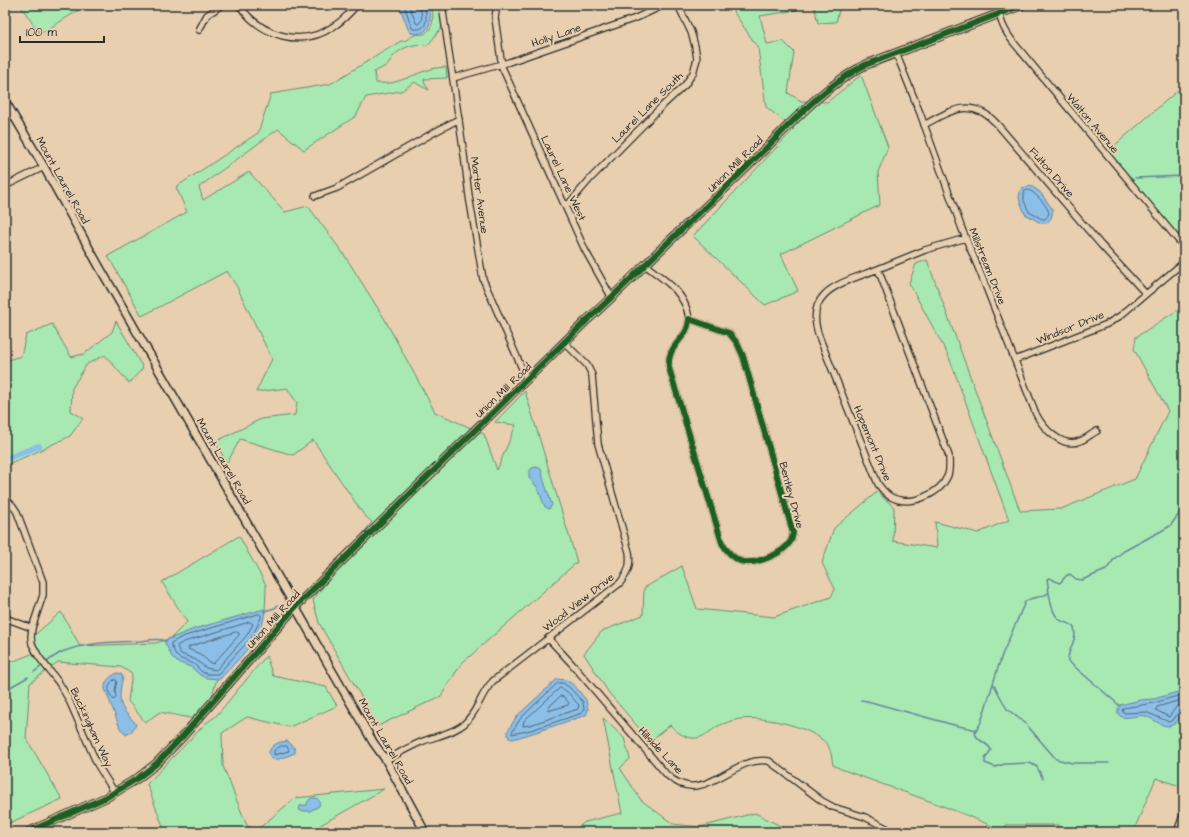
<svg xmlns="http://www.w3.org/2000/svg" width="1189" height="837" font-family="'Architects Daughter',sans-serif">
  <rect width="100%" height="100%" fill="#e7cfaf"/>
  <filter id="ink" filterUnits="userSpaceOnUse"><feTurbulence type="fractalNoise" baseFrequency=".025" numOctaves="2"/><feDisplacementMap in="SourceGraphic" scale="8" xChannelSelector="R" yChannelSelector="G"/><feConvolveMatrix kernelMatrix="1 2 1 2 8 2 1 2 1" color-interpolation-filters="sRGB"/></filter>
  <g filter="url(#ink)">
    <path fill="#a8e9b2" stroke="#6a8a6e" d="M20,5H87L40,34Z
      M432,5H439L442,27L428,45C412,42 394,50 388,65L374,72L376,83C382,83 389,84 395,82C414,77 424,68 446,67L447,78L424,79L425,84L429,90L419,85L415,82L401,91L366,97L356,116L304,150L278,129L199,187L203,200L249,172L285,212L308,206L345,256L384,318L435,412L484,434L497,470L516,425L495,422L525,391L577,562L461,664L441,696L378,726L319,623L313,600L372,522L364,515L313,440L293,455L240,439L227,463L215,442L261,419L295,415L297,403L287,388L256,392L272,359L237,287L227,271L142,316L108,256L187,212L176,187L258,133L271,94L330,84L401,41C408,41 409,37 415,35C418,34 421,35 424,34C435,28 433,15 432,5Z
      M729,5H798L797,10L760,16L767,44L783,41L794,52L788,93L801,101L827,102L861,75L888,147L878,172L880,205L781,254L798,291L765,305L693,236L794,129L766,107L758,48Z
      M814,5H838L839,10L836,22L818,23Z
      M1184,85V247L1105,154Z
      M927,260L1020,511L1061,509L1135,479L1168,411L1134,349L1136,337L1184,306V722L1182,721L1178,741L1184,744V786L1183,787L1156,778L1133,832H1058V825H1006L1005,832C952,807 896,790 841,769L833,765C832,759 831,749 827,744C811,726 758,714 735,720C730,721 723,724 718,726C710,731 703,739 693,738C684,738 676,731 670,725L650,741L609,693L584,654L602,631L643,615L644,588L682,566L697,609L774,617L831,597L835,589L822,563L834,528L877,492L894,507L893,541L937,548L935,522L978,533L1009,520L949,357L909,283L916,264Z
      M116,321L143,368L129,383L105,355L87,364L72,388L71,411L83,418L70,436L32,454L5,465V361L21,356L26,335L52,324L71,357L84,354L112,332Z
      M239,536L266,585L265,613L220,668L210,703L195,719L160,712L145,722L128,701L132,674L121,667L58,662L30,683L26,738L62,799L5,825V658L14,661L34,653L30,639L61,612L80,646L156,643L171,638L187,622L162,582Z
      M266,656L273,676L326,687L337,706L289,727L247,717L222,733L223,766L247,826L258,829L295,798L384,789L317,827L319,832H165L147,784L206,723L216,716Z
      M603,718L624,738L630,759L620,768L641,800L673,824L700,827L755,813L792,832H572L585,822L622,813Z"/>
    <path fill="#8bbfe8" stroke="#65849c" d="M399,5H429C432,20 431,37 411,33L408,29Z
      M1031,186L1040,192L1053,210L1051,218L1047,223H1041L1025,214L1019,198L1020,191L1022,188Z
      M537,467L541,469L542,472L544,481L552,505L549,509L545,507L537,487L529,478V472L532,468Z
      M264,609C268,633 235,662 220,679L206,678L200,675L191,667L177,662L172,657L164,641L194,629Z
      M117,673L121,674L123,677C120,688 117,703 126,713C129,717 134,720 136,725L131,732L126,735L120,728L105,689C104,681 110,677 117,673Z
      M557,679L566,680L575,686L586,700L588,710L586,715L533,733L513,739L509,738L507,732L517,716Z
      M1184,690C1184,696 1185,703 1184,709C1183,715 1175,727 1168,726C1160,726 1153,718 1145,716C1138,714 1127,720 1120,716C1116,713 1118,708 1120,705L1140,700L1154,699Z
      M288,741L295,749V753L276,760L271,758L269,752C273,743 279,742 288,741Z
      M311,798H316C320,800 320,802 319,806L310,811H301L299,810L300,806L307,805L308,801Z"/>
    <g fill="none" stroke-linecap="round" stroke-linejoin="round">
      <path stroke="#516677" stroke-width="1" d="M404,5L412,28L413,29C430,31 426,16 425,5
        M409,5L416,23L418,24C425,20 420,12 420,5
        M1028,190C1034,191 1046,205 1048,210C1050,214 1047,217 1045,219H1042L1029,212L1024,201V192Z
        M259,614L261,615V618L252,637L218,674H207L202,672L194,664L179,658L176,655L171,645V643L182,637Z
        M250,622L253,624L247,635L216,670L206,668L196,660L181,654L177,647L178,645L184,642Z
        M236,632L239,633V635L213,664L210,663L200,654L188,649L189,647Z
        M114,680H116L117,681L115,690L116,698L114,700C108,694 106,685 114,680Z
        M558,683H563L569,687L583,702L584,709L582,713L531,730L512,734V732L521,718Z
        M560,688C569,690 572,699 579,705L578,709L530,725L523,726L524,721Z
        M1184,694L1154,703L1123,708L1122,711L1125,713L1146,712L1169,722L1174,719L1180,710L1184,709
        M561,696L564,697L569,703L568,705L548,711V708Z
        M1184,699L1157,707L1156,710L1169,717L1177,706L1184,704
        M281,746H287L289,751L274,755V751Z"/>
      <path stroke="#65849c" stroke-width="1.5" d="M1135,178L1184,176
        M264,611L275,608L278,605
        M34,672C43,666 51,657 62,652C87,642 115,642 141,641C150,640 157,638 166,641
        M994,685L1007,709L1025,723L1056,759L1072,763H1109
        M5,690L28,677
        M861,700L867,701L954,725L977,730
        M1120,706L1068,661C1067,650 1078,640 1074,628C1072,623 1064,623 1060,620C1050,613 1049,591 1047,579L1050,578L1057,582L1060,583L1066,576L1070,574L1076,579L1082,580L1106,570L1115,558L1124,551L1163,530L1170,526L1179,514L1184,498
        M1043,779L1037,767L1030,763L1005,764L995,767L985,763V759L991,750C988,742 977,742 975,733L981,722L1002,655L1025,602C1031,596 1041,599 1048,593"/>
      <path stroke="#8bbfe8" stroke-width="6" d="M5,459L39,446"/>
      <g stroke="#2b2b2b" stroke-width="8">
        <path id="street" d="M239,5C261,36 301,49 334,26C343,21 350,12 357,5
          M442,5L464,155L469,196L483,279L527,380
          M497,5L495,18L502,67L585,250L612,298
          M997,5C1001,22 1003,29 1014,43L1184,247
          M199,30L207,15L222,5
          M896,53L920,113L962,229L980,272L1036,414C1043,428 1062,449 1080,441C1086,439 1091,434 1097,431
          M453,78L509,62L636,18L664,5
          M924,125C951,110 972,97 997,124L1101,245L1146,294
          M5,186L44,167
          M315,196L337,188L433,133L459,119
          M566,207L591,178L660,108L685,85L693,73L697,59L695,46L691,32L678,5
          M645,265C665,280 686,293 689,319
          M878,269L949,456C949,463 950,469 948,475C940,495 910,507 891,497C885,494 882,489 878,484L820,339C801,290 843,283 878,269Z
          M878,269L925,250L966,238
          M689,319L729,333L737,343L743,356L793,533C792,536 792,540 790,542C783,554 753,566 740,561C732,557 726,550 722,543L669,368C666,344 689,339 689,319Z
          M1015,360L1107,324L1120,316L1184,262
          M5,498L13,506L17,512L43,582V595L32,628L31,637L32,644L39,657L59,683L68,698L97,764L115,793
          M5,618L32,628
          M548,638L572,664L667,775C704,809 732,754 769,761L822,801L833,807L865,817L894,832
          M386,760C397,754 409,747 421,742C435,736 452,734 464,724C478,712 480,694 493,681L620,583C628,573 631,565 629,552L598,444L592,375L587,365L565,343
          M1177,832L1184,813"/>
      </g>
      <g stroke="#2b2b2b" stroke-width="10">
        <path id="secondary" d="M5,101L44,167L100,268L373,742L386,760L425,832
          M28,832L107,797L138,778L156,764L183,736L296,606L587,320C619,292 648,261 679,232C708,205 736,178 764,150C795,119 826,85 865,65L1022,5"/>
      </g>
      <use href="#street" stroke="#e7cfaf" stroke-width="5.5"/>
      <use href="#secondary" stroke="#e7cfaf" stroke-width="7"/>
      <g stroke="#e7cfaf" stroke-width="8">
        <path id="cycleway" d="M689,319L729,333L737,343L743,356L793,533C792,536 792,540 790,542C783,554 753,566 740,561C732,557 726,550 722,543L669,368C666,344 689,339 689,319Z
          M28,832L107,797L138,778L156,764L183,736L296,606L587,320C619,292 648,261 679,232C708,205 736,178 764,150C795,119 826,85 865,65L1022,5"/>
      </g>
      <use href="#cycleway" stroke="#1b5e20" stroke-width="6"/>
    </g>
  </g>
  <g text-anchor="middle" stroke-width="4" stroke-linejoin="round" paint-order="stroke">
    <g font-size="11" fill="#2b2b2b" stroke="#e7cfaf">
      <text transform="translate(556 35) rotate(-19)" y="4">Holly Lane</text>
      <text transform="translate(647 107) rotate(-45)" y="4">Laurel Lane South</text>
      <text transform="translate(1093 123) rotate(50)" y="4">Walton Avenue</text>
      <text transform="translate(735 164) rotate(-45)" y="4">Union Mill Road</text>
      <text transform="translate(1052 172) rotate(49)" y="4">Fulton Drive</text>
      <text transform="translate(564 178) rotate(65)" y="4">Laurel Lane West</text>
      <text transform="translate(63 180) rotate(61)" y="4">Mount Laurel Road</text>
      <text transform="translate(480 195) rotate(82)" y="4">Marter Avenue</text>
      <text transform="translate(988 266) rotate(68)" y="4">Millstream Drive</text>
      <text transform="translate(1070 327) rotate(-22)" y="4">Windsor Drive</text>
      <text transform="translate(503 390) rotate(-44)" y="4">Union Mill Road</text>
      <text transform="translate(873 443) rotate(67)" y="4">Hopemont Drive</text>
      <text transform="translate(224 461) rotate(60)" y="4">Mount Laurel Road</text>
      <text transform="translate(792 495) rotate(75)" y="4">Bentley Drive</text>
      <text transform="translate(578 602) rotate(-38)" y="4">Wood View Drive</text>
      <text transform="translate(273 619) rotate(-48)" y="4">Union Mill Road</text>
      <text transform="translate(92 727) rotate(65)" y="4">Buckingham Way</text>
      <text transform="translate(386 741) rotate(60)" y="4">Mount Laurel Road</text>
      <text transform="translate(661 750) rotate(47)" y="4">Hillside Lane</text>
    </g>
  </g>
  <rect width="1189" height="837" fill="none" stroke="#e7cfaf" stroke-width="20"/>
  <rect x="10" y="10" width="1169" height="817" fill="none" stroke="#2b2b2b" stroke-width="1.5" filter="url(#ink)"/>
  <path d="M20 36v6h84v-6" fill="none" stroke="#2b2b2b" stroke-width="2"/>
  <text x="26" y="36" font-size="12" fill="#2b2b2b" stroke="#e7cfaf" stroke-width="3" paint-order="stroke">100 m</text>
</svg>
